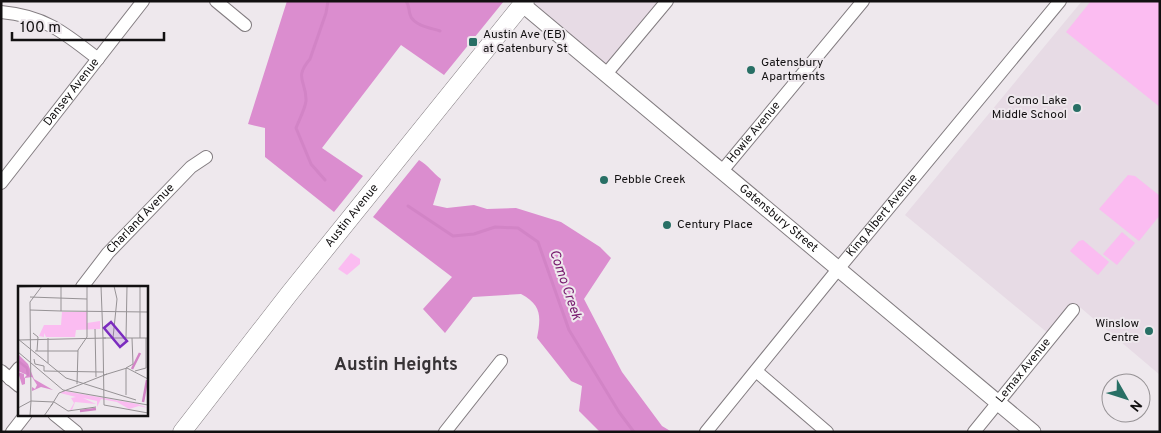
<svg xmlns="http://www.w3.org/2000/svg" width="1161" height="433" font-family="Overpass,sans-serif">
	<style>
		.built { fill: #e7dbe5 }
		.green { fill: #fbbcf1 }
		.forest { fill: #db8dcf }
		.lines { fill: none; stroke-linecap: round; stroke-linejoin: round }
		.stream { stroke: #d284c6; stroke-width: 3 }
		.minor-casing { stroke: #837d81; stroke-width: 14 }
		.tertiary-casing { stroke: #837d81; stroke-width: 17 }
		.secondary-casing { stroke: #837d81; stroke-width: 19 }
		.minor { stroke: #fff; stroke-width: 12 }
		.tertiary { stroke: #fff; stroke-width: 15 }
		.secondary { stroke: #fff; stroke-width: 18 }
		.poi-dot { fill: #286f65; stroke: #eee8ed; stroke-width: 2 }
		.labels { text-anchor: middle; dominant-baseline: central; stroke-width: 4; stroke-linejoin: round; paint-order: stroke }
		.poi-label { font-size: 12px; fill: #121011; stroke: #eee8ed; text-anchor: start }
		.street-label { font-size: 12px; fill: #121011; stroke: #eee8ed }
		.water-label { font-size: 14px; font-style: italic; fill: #76196d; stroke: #eee8ed }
		.district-label { font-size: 18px; font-weight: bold; fill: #373336; stroke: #eee8ed }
		.inset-river { fill: none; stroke: #d284c6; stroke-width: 2.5 }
		.inset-road { fill: none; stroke: #969295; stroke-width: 1 }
		.view { fill: #7b2cbf; fill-opacity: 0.15; stroke: #7b2cbf; stroke-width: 2.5 }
		.inset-edge { fill: none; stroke: #121011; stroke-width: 2.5 }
	</style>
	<rect width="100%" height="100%" fill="#eee8ed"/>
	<!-- built -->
	<g class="built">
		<polygon points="520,1 660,1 606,68"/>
		<polygon points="1082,1 1160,1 1160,375 1075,303 1049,334 905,215"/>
	</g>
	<!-- green -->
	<g class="green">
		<polygon points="1091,1 1160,1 1160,107 1066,32"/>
		<polygon points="1128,175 1135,176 1160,196 1160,215 1139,241 1099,209"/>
		<polygon points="1122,232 1135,243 1117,265 1103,254"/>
		<polygon points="1083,240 1109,262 1098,275 1070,251 1079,241"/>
		<polygon points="351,253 360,259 360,264 347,275 338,269"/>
	</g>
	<!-- forest -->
	<g class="forest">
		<polygon points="287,1 504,1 444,75 401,45 322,148 363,176 334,212 265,157 265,128 248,124"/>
		<path d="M419,160C429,166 432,172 441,179L433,205L447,208L474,205L487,209L516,208L561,222L600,247L611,258L584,299L622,372L662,426L672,432H600L579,411L582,386L571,381L537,338C541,317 542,305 521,294L473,297L445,333L423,309L452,277L373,217Z"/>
	</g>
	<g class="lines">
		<!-- stream -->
		<g class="stream">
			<path d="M406,1C410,6 408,11 411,17C416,26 431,28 440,31"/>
			<path d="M325,180L311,164L296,128C299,120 305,109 306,101C307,81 293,79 310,59L326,13L328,1"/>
			<polyline points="408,206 453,236 474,234 495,227 518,228 538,242 569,330 619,412 634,432"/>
		</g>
		<defs>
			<g id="minor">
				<polyline points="216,1 245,25"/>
				<path d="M1,12C45,16 65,33 98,59"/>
				<polyline points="606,74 667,1"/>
				<path id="s1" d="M722,171L863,1"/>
				<path id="s2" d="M1,183L143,1"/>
				<path id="s3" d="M82,287L108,253L191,167L206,157"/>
				<polyline points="1,371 19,386"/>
				<polyline points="756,371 827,432"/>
				<polyline points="10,379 19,368"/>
				<polyline points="54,414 76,432"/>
				<polyline points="12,432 26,414"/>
				<polyline points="445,432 501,361"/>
				<path id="s4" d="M706,432L839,268L1060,1"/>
				<path id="s5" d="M974,432L1073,310"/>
			</g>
			<g id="tertiary">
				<path id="s6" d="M522,4L1033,432"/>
			</g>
			<g id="secondary">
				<path id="s7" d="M182,432L289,294L525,1"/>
			</g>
		</defs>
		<!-- minor casing -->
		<use href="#minor" class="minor-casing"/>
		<!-- tertiary casing -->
		<use href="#tertiary" class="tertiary-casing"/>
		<!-- secondary casing -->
		<use href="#secondary" class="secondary-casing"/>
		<!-- minor -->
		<use href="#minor" class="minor"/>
		<!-- tertiary -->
		<use href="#tertiary" class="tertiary"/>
		<!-- secondary -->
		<use href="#secondary" class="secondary"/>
	</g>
	<!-- markers -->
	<g class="poi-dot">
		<rect x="468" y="37" width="10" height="10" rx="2.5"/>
		<circle cx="751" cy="70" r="5"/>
		<circle cx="1077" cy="108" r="5"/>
		<circle cx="604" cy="180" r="5"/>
		<circle cx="667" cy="225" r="5"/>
		<circle cx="1149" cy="331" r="5"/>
	</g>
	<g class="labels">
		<!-- poi labels -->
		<g class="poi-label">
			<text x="483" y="35">Austin Ave (EB)<tspan x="483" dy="14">at Gatenbury St</tspan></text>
			<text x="761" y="63">Gatensbury<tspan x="761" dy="14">Apartments</tspan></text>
			<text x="1067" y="101" text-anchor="end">Como Lake<tspan x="1067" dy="14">Middle School</tspan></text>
			<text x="614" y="180">Pebble Creek</text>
			<text x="677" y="225">Century Place</text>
			<text x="1139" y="324" text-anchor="end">Winslow<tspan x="1139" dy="14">Centre</tspan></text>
		</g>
		<!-- street labels -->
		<g class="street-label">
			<text stroke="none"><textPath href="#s2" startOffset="115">Dansey Avenue</textPath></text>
			<text stroke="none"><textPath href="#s1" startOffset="50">Howie Avenue</textPath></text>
			<text stroke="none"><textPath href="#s7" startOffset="275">Austin Avenue</textPath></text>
			<text stroke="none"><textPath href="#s4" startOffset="279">King Albert Avenue</textPath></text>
			<text stroke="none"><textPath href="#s6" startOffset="334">Gatensbury Street</textPath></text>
			<text stroke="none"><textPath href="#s3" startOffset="90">Charland Avenue</textPath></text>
			<text stroke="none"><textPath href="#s5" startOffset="79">Lemax Avenue</textPath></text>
		</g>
		<!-- water labels -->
		<g class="water-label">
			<text transform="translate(565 285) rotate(71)">Como Creek</text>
		</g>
		<!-- district labels -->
		<g class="district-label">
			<text x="396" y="365">Austin Heights</text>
		</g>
	</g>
	<!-- overview -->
	<g transform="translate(18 286)">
		<rect width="130" height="130" fill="#eee8ed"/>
		<path d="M44,26H69V37L82,35V43L58,44L57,51H28L26,47V51L21,50L26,39H43ZM46,105L120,118L130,122L121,120L111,123L99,116L83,113L79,121V115L65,112L78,118L57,116L54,124H52L56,117L53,112L58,111L42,107Z" fill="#fbbcf1"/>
		<path d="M0,68L10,78L16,93L35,104L23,101L14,105V101L17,103L19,99L14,91L7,92V98L4,99L0,86L6,88V92L9,89L0,85Z" fill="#db8dcf"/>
		<path class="inset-river" d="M0,75L9,82L10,90M114,83L122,67M125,116L129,94M62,125L78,123"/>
		<path class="inset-road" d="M24,0L12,16L13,115L36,116M43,0V25L130,26M83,0L85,52M0,1L32,0M12,11L69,13M12,24L43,25M77,43L78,91M15,47L20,51L19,65M85,52H130M85,52L86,119M95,52L99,13L96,0M108,52L109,0M122,52V0M0,53L48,92L118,114M1,54L88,52M17,65H60M0,66L45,104L130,119M16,73L17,78L26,80V85L85,86M30,77V52M108,82L115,78L114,52M117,85L128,82V52M86,89L109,82L130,93M59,98L60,64L69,51V0M108,109V82M36,116L50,125L78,121M86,119L130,127M33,120L41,107L89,88M0,122L13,115L12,130M26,130L35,117"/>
		<path class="view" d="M93,36L109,55L102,61L86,42Z"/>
		<rect width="130" height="130" class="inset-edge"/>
	</g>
	<!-- border -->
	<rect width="1161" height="433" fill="none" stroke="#121011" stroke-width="5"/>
	<!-- north arrow -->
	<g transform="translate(1126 398) rotate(129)"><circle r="24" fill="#eee8ed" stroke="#969295"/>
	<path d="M0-4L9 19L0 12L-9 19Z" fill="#286f65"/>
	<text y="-8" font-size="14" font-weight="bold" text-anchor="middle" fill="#121011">N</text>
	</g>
	<!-- scale -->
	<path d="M12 32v8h152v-8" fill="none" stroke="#121011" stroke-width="2.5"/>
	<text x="20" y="32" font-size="15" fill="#121011" stroke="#eee8ed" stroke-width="4" paint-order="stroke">100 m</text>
</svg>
